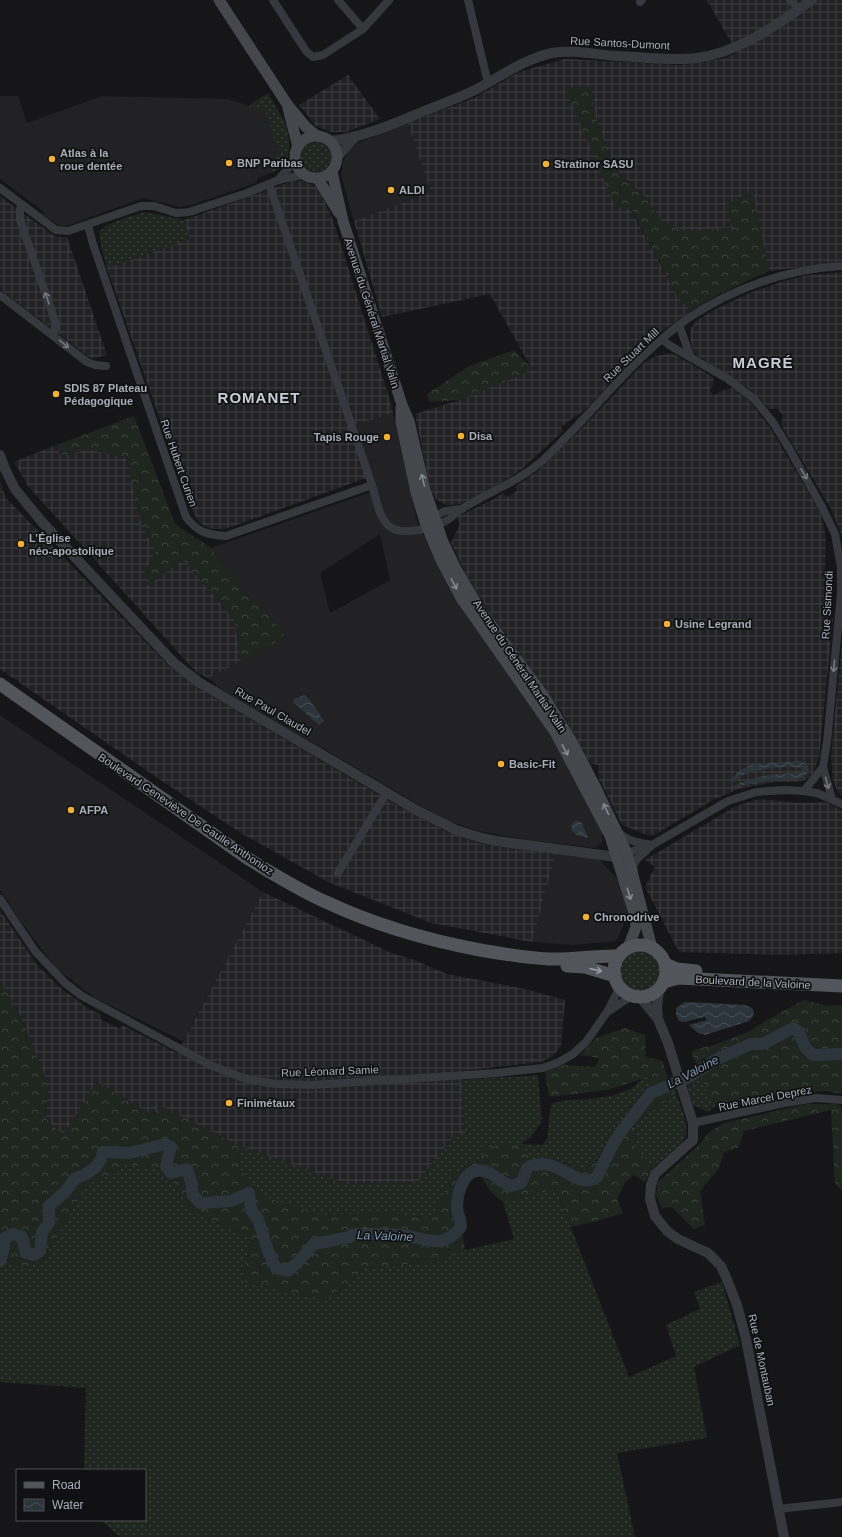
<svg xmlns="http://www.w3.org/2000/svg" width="842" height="1537" font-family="Arial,sans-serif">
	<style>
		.built { fill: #222225; fill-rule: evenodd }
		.industrial { fill: url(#industrial-grid) }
		.grass { fill: url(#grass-dots) }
		.forest { fill: url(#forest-crowns) }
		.water { fill: url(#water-waves) }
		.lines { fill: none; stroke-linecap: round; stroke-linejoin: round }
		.river { stroke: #2c353c; stroke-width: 12 }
		.minor { stroke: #37383d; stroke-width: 8 }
		.tertiary { stroke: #37383d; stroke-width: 10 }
		.secondary { stroke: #45474d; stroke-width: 11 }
		.primary { stroke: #53555c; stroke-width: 13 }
		.oneway { stroke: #757881 }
		.oneway2 { stroke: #858993 }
		.oneway3 { stroke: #979ba6 }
		.poi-dot { fill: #f2b134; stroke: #111113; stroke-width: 1.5 }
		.labels { text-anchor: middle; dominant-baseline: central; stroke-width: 3.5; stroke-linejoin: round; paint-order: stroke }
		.street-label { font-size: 11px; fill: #a8adb8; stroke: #111113 }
		.poi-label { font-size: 11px; font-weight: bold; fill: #a8adb8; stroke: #111113; text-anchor: start }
		.water-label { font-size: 12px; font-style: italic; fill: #7f9bb3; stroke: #111113 }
		.district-label { font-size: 15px; font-weight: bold; letter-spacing: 1px; fill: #c9ccd4; stroke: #111113 }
	</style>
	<defs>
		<pattern id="industrial-grid" width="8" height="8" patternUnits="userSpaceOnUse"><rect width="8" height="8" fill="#222225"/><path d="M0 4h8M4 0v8" fill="none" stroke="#3f3f43"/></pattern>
		<pattern id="grass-dots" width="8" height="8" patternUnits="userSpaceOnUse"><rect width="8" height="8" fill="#1e261f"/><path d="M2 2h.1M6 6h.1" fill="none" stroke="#3c433d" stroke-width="1.8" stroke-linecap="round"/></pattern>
		<pattern id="forest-crowns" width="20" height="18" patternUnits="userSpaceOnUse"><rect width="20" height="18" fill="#1e261f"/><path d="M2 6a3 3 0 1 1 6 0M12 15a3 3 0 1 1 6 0" fill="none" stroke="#3c433d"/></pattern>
		<pattern id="water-waves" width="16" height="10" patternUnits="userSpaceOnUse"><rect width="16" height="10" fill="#2c353c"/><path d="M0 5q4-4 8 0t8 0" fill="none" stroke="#485056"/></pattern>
	</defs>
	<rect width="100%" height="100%" fill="#161618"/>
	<!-- built -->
	<g class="built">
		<polygon points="268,93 286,124 289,138 287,162 283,168 258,178 256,183 188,206 180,207 143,198 69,225 61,226 58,225 44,215 43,211 0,179 0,96 18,96 27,123 102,96 228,99 249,106"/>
		<polygon points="408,123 431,192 354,221 341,175 343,162 348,152 358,143"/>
		<path d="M393,413L419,529L433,547L460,605L470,621L519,688L548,730L568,765L602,831V842L596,848L528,840L479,831L445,820L216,686V684L208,678L286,637L265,610L244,594L211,548L374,491L352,426ZM380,534L390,580L330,613L320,573Z"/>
		<polygon points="0,715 263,892 183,1041 95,998 57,969 21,922 0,890"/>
		<polygon points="556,854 599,859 624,886 628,916 616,941 573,945 532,942"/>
	</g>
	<!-- industrial -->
	<g class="industrial">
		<polygon points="707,0 842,0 842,262 769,271 752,192 733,228 684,231 662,221 643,195 616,169 596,120 591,87 565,88 678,297 691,311 658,334 585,410 561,427 563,431 522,469 502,482 464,503 455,505 446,505 436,499 431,491 415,414 460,400 532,369 490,294 382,317 354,221 431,192 408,123 474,98 519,72 565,59 680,65 722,59 737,53"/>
		<polygon points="348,75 380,119 346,132 331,132 316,126 299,105"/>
		<polygon points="293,181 304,181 315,186 322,196 333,220 389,397 393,413 352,426 369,477 231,527 223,529 214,529 206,527 199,522 192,511 107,268 190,239 184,220"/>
		<polygon points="0,196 53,235 57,237 67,237 107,355 93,358 89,357 0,289"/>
		<polygon points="842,272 842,540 840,531 831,509 781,425 783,416 778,409 769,409 748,388 698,356 693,351 690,337 691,328 695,322 710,312 747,294 781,282 804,276"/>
		<polygon points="672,353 713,377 714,384 710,389 713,396 721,391 732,388 749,401 769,426 820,512 824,527 826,539 825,579 826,582 823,584 833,597 832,600 830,602 829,618 833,619 819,758 815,768 811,777 805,780 796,782 774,782 738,789 713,800 654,835 647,835 622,825 599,779 598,765 590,763 561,711 488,610 466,574 451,543 460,524 457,519 459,516 492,500 503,493 507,497 517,491 516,486 539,470 581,429 645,362 656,356"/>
		<polygon points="59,444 59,454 66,455 88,449 127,458 142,527 156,551 144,574 148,585 183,560 234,619 241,661 208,678 196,672 28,486 14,462"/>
		<polygon points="0,482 6,498 170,667 210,695 391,802 445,831 481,844 556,854 532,942 431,923 328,882 241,833 159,779 0,669"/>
		<polygon points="842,641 842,796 838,792 833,781 831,755"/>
		<polygon points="759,799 800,803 825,802 842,810 842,953 781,955 679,952 645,887 655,867 645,860 736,806"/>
		<polygon points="263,892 389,952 414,960 447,974 525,989 565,1000 561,1046 553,1056 541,1062 461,1071 465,1133 456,1133 418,1182 347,1184 238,1145 159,1105 154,1116 97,1082 64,1135 46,1120 48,1084 20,1015 0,981 0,910 37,965 62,989 89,1009 100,1014 100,1019 120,1029 122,1025 177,1053"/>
	</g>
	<!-- grass -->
	<g class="grass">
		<path d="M268,93C281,116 299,142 283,168L279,169L272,173L269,168L276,160L275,155L280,154L264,109L259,110L257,107L253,108L249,106Z"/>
		<circle cx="316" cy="157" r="15"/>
		<path d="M145,212L184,220L190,239L107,268L102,251L99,232C111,220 130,217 145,212Z"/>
		<circle cx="640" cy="971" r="22"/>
		<polygon points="653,1073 636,1103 617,1125 597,1160 583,1169 568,1165 552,1158 533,1160 487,1148 479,1159 469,1166 453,1174 431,1219 392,1213 320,1215 262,1196 240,1169 238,1145 347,1184 418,1182 456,1133 465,1133 461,1080 538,1075 542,1122 531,1137 521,1144 542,1145 547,1139 551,1104 566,1100 591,1099 611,1096 631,1089 642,1079"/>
		<polygon points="702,1077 708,1094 716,1105 708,1112 693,1105 686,1082"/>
		<path d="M676,1093C680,1106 692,1128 683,1141C679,1147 659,1162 652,1168L636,1147L635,1127L644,1117Z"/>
		<polygon points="126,1165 163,1169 193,1212 251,1238 243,1281 303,1296 328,1299 367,1268 442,1261 465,1250 514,1239 503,1202 556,1189 629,1377 676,1356 666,1325 700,1309 694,1292 722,1282 740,1345 694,1367 707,1438 617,1453 635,1537 120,1537 101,1520 145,1520 145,1470 84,1470 86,1388 0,1382 0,1255 23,1269 44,1259 84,1189"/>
	</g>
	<!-- forest -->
	<g class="forest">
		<polygon points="591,87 596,120 616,169 643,195 662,221 684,231 733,228 725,205 752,191 769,271 719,294 691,311 678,297 632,210 615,206 565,88"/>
		<polygon points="514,350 533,370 460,400 429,402 427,394 469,366"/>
		<polygon points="134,416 175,524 211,548 244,594 265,610 286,637 241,661 234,619 183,560 148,585 144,574 156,551 142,527 127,458 88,449 66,455 59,454 59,444"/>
		<polygon points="0,981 20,1015 48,1084 46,1119 63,1135 97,1082 154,1116 159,1105 238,1145 240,1169 262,1196 320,1215 392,1213 431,1219 453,1174 469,1166 479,1159 487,1148 500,1145 521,1144 533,1160 552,1158 568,1165 583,1169 597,1160 617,1125 636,1103 653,1074 642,1079 607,1090 549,1097 545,1072 563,1065 595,1067 600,1058 580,1055 596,1038 625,1028 645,1035 646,1057 663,1061 666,1073 676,1093 644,1117 635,1127 636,1147 652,1168 645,1182 634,1175 625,1182 617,1199 623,1213 597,1221 571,1227 556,1189 503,1202 490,1191 481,1176 471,1178 455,1187 465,1250 442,1261 367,1268 328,1299 303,1296 243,1281 251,1238 193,1212 163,1169 126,1165 85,1188 44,1259 23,1269 0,1255"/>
		<polygon points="804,1000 827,1006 842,1005 842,1094 827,1091 786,1093 727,1108 716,1105 708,1094 699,1069 691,1053 696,1049 714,1045 748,1032 767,1020"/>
		<polygon points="806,1104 837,1104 842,1107 842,1191 835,1183 831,1110 744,1131 738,1148 724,1152 719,1168 700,1191 705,1225 694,1229 672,1207 662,1208 656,1195 658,1182 699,1145 708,1133 724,1123"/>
	</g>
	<!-- water -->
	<g class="water">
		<polygon points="305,695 313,704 324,721 319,725 293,702 294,699"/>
		<path d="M800,761L806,764L809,768L807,774L802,778L764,782L733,787C754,775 776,774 800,773L802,772V769C791,763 755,770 743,775C738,777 736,781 730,782L740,770L754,764Z"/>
		<polygon points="576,820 582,823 588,838 577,835 571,830 572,824"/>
		<polygon points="685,1002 745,1005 752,1008 754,1012 753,1016 749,1021 705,1035 698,1033 689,1025 707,1020 705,1017 684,1022 679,1021 676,1015 676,1008"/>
	</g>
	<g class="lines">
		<!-- river -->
		<path class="river" d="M0,1261L4,1248L5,1238L13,1234L22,1237L26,1253L34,1255L40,1251L42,1232L49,1223V1206L66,1191L74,1179L86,1174L96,1167L101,1159L103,1152L130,1153L165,1144L171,1147L166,1166L171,1173L187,1169L191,1182L193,1195L200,1203L231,1201L249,1193L251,1210L258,1219L268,1251L276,1268L287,1271L296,1264L314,1244L350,1237L352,1235L357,1234C373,1234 390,1233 407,1236C417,1237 430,1243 441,1241C448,1239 457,1233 461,1227C461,1220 458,1215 457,1208C457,1192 465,1163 487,1172C495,1175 502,1183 511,1186L521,1183C523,1179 525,1172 527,1169C529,1166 533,1165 536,1165C562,1159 578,1191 597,1177L612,1146L620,1133L651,1093L689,1077L717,1059L751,1044H763L793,1028L799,1032L805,1047L813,1055L842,1054"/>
		<!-- minor -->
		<g class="minor">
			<polyline points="273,0 306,51 313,57 323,55 363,29 389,0"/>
			<polyline points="338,0 363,29"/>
			<polyline points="468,0 488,83"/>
			<polyline points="790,0 799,9"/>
			<polyline points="640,2 642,0"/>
			<polyline points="278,180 295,161"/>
			<polyline points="0,188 56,230 68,231 141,206 154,206 176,213 189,212 247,193 278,180 303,175"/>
			<polyline points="22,205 20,209 20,220 52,312 56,326 53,335"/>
			<path d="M88,225L93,244L186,517C197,532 208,535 226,536L372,485L269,184"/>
			<polyline points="0,295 87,362 95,365 106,366"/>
			<polyline points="679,325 691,358"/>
			<polyline points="662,339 669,345 728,379 754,399 772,421 787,445 822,507 835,534 841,567 841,594 827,742 823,767 804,791"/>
			<path d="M372,485C376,498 379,518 389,526C401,537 433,528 446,521C452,517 457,512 463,508C489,492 517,482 541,462C553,452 564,439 575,428C610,391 645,349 687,319C733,288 787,269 842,266"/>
			<polyline points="430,519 445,511 462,509"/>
			<polyline points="823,767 832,799"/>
			<path d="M618,832C628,841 638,843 652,845"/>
			<polyline points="622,855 647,846"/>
			<polyline points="634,871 633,867 636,860 652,845 728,801 756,792 784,790 804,791 817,793 842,804"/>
			<polyline points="338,873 387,792"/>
			<polyline points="0,899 35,951 65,983 82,996 210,1065 243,1078 275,1084 313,1085 497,1073 543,1068 559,1062 573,1054 586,1042 607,1012 620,987"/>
			<polyline points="609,1011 627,999 630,995"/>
			<polyline points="693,1123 784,1103 816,1098 842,1100"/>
			<polyline points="778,1509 842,1502"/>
		</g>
		<!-- tertiary -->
		<g class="tertiary">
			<path d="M330,141C362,138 393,124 422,112C440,105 458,98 475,90C500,77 524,59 552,53C574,49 596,55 618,56C644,57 671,61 697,58C741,52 776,25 812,0"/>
			<polyline points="338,156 356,136"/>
			<polyline points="0,455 5,469 15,489 42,522 174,663 200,683 418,811 456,830 482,838 496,841 617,857"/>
			<polyline points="659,990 657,1007 658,1019 668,1043 693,1123 693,1140 655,1174 651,1185 650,1199 655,1216 667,1231 678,1239 708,1253 721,1266 726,1277 737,1305 746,1339 784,1537"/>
			<polyline points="640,997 658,1019"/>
		</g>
		<!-- secondary -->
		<g class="secondary">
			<polyline points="219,0 287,104 306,127 317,136"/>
			<polyline points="288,108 298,147"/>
			<circle cx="316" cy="157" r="21"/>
			<polyline points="332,172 343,221 402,405 409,421 425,490 443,542 455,567 481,611 543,695 572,742 595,786 627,853 652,948"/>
			<polyline points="318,179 339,213"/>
			<polyline points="401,408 401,422 416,492 425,522 441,560 461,598 555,732 610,836 635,916 636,927 628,948"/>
		</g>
		<!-- primary -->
		<g class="primary">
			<path d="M0,684L247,858C273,874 299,890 326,902C375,925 427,940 480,950C503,954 526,958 549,959C573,960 596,955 619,956"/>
			<circle cx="640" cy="971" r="26"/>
			<polyline points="665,964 677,969 696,971"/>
			<polyline points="567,966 585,967 615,976"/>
			<polyline points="664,982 678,978 842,986"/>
		</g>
	</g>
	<!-- one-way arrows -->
	<defs><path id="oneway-shaft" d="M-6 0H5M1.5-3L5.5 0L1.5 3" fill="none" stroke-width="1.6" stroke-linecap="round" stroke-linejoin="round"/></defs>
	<g class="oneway">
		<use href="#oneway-shaft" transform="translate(47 298) rotate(-109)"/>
		<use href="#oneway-shaft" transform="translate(64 344) rotate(39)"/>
		<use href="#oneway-shaft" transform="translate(804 474) rotate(60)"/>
		<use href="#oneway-shaft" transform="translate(834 666) rotate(95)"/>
		<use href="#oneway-shaft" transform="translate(827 783) rotate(76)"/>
	</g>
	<g class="oneway2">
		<use href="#oneway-shaft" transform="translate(423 480) rotate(-103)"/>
		<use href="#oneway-shaft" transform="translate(454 584) rotate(62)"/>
		<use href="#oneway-shaft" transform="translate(565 750) rotate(62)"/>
		<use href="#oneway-shaft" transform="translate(606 809) rotate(-115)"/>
		<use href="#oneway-shaft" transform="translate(629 894) rotate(73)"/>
	</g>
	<use class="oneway3" href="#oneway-shaft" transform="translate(596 970) rotate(13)"/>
	<!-- markers -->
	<g class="poi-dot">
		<circle cx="52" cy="159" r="4"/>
		<circle cx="229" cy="163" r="4"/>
		<circle cx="546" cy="164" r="4"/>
		<circle cx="391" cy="190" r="4"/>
		<circle cx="56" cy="394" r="4"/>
		<circle cx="461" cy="436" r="4"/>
		<circle cx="387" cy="437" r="4"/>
		<circle cx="21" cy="544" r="4"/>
		<circle cx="667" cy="624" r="4"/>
		<circle cx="501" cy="764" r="4"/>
		<circle cx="71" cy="810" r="4"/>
		<circle cx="586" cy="917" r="4"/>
		<circle cx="229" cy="1103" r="4"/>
	</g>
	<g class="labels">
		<!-- street labels -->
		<g class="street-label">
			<text transform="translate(620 43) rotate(3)">Rue Santos-Dumont</text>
			<text transform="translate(372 313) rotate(72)">Avenue du Général Martial Valin</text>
			<text transform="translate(631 355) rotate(-44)">Rue Stuart Mill</text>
			<text transform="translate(179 463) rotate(71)">Rue Hubert Curien</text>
			<text transform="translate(827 605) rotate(-87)">Rue Sismondi</text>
			<text transform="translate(520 666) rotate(56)">Avenue du Général Martial Valin</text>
			<text transform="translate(273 711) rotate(30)">Rue Paul Claudel</text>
			<text transform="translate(186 814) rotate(34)">Boulevard Geneviève De Gaulle Anthonioz</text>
			<text transform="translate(753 982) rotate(3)">Boulevard de la Valoine</text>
			<text transform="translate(330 1071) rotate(-2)">Rue Léonard Samie</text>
			<text transform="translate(765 1098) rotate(-11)">Rue Marcel Deprez</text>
			<text transform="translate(762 1360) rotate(78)">Rue de Montauban</text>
		</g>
		<!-- poi labels -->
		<g class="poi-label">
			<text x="60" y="153">Atlas à la<tspan x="60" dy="13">roue dentée</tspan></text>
			<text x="237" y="163">BNP Paribas</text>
			<text x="554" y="164">Stratinor SASU</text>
			<text x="399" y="190">ALDI</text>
			<text x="64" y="388">SDIS 87 Plateau<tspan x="64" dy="13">Pédagogique</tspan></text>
			<text x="469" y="436">Disa</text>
			<text x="379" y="437" text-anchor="end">Tapis Rouge</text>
			<text x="29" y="538">L’Église<tspan x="29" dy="13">néo-apostolique</tspan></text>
			<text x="675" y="624">Usine Legrand</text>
			<text x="509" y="764">Basic-Fit</text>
			<text x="79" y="810">AFPA</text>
			<text x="594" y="917">Chronodrive</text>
			<text x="237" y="1103">Finimétaux</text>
		</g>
		<!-- water labels -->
		<g class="water-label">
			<text transform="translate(693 1072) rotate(-28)">La Valoine</text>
			<text transform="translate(385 1236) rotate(2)">La Valoine</text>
		</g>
		<!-- district labels -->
		<g class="district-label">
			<text x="763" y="362">MAGRÉ</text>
			<text x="259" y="397">ROMANET</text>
		</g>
	</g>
	<!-- legend -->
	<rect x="16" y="1469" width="130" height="52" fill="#111113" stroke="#4d4f55"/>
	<rect x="24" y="1482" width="20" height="6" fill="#53555c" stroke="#4d4f55"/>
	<text x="52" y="1489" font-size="12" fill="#a8adb8">Road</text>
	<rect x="24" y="1499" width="20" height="12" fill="url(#water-waves)" stroke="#4d4f55"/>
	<text x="52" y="1509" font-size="12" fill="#a8adb8">Water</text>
</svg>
